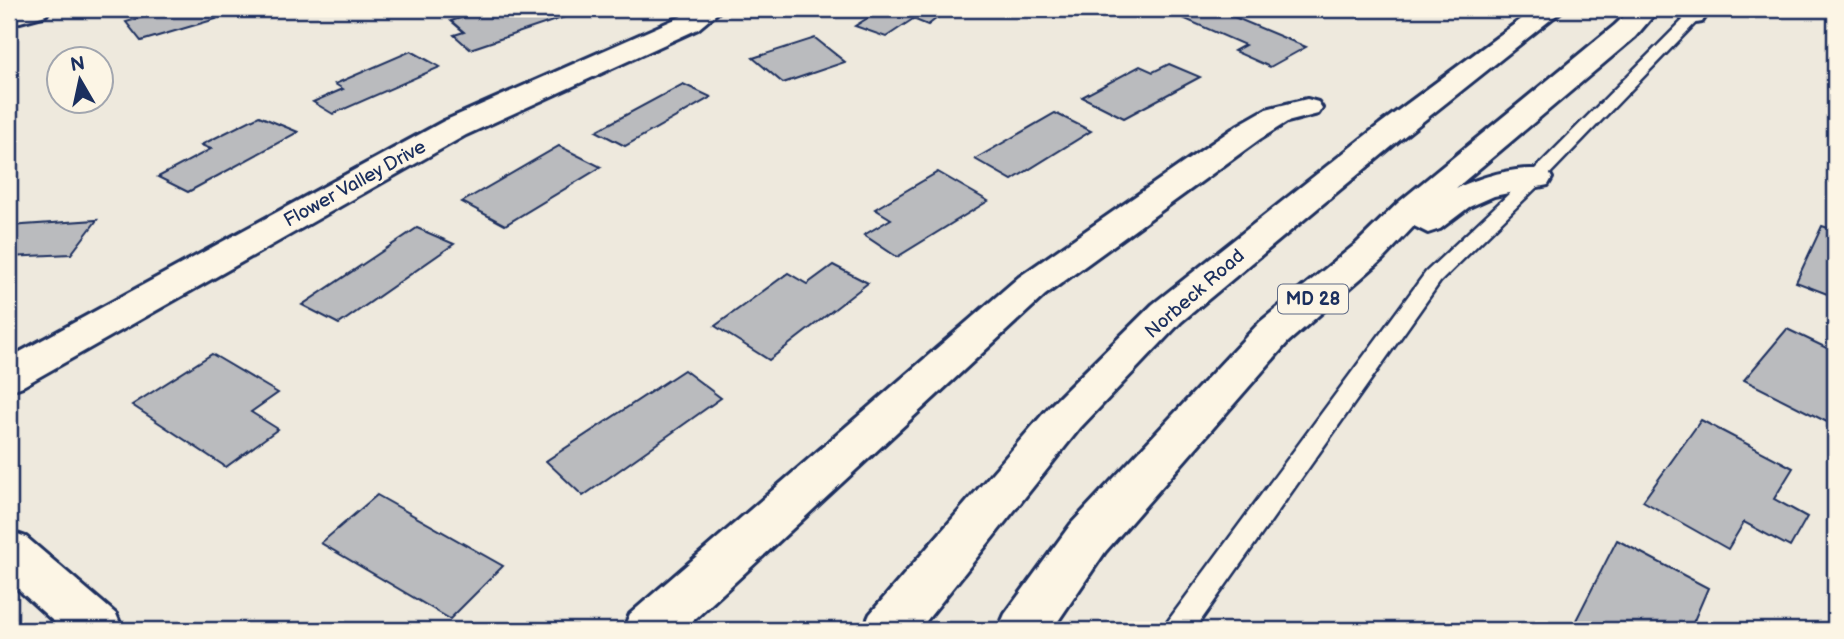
<svg xmlns="http://www.w3.org/2000/svg" width="1844" height="639" font-family="'Balsamiq Sans',sans-serif">
	<style>
		.building { fill: #babbbe; stroke: #1b2f5e; stroke-width: 2 }
		.lines { fill: none; stroke-linecap: round; stroke-linejoin: round }
		.service-casing { stroke: #1b2f5e; stroke-width: 5 }
		.minor-casing { stroke: #1b2f5e; stroke-width: 6 }
		.primary-casing { stroke: #1b2f5e; stroke-width: 6 }
		.service { fill: #fcf5e5; fill-rule: evenodd }
		.minor { fill: #fcf5e5; fill-rule: evenodd }
		.primary { fill: #fcf5e5; fill-rule: evenodd }
		.labels { text-anchor: middle; dominant-baseline: central; stroke-width: 5; stroke-linejoin: round; paint-order: stroke }
		.shield { fill: #fcf5e5; stroke: #5e6a86; stroke-width: 2 }
		.shield-label { font-size: 18px; font-weight: bold; fill: #1b2f5e }
		.street-label { font-size: 19px; fill: #1b2f5e; stroke: #fcf5e5 }
	</style>
	<rect width="100%" height="100%" fill="#eee9dd"/>
	<filter id="ink" filterUnits="userSpaceOnUse"><feTurbulence type="fractalNoise" baseFrequency=".0143" numOctaves="2"/><feDisplacementMap in="SourceGraphic" scale="14" xChannelSelector="R" yChannelSelector="G"/><feConvolveMatrix kernelMatrix="1 2 1 2 8 2 1 2 1" color-interpolation-filters="sRGB"/></filter>
	<g filter="url(#ink)">
		<!-- building -->
		<g class="building">
			<polygon points="172,9 207,9 216,19 141,41 126,22"/>
			<polygon points="489,9 554,9 565,17 470,49 454,35 464,32 451,21"/>
			<polygon points="882,9 927,9 925,10 941,15 928,25 913,19 886,37 855,26"/>
			<polygon points="1205,9 1215,9 1306,47 1270,67 1234,51 1245,45 1185,19"/>
			<polygon points="815,38 845,62 783,83 753,58"/>
			<polygon points="411,51 440,67 333,114 313,102 343,89 335,84"/>
			<polygon points="1169,64 1200,77 1124,118 1082,97 1140,66 1153,72"/>
			<polygon points="683,84 711,97 625,146 596,131"/>
			<polygon points="1055,113 1091,131 1012,180 975,159"/>
			<polygon points="259,116 298,132 188,192 158,177 211,149 201,145"/>
			<polygon points="559,146 601,167 505,225 462,202"/>
			<polygon points="938,172 988,201 897,257 864,235 891,219 875,209"/>
			<polygon points="97,220 71,254 9,257 9,226"/>
			<polygon points="1822,226 1835,230 1835,297 1796,282"/>
			<polygon points="417,228 454,244 339,324 302,305"/>
			<polygon points="833,265 868,283 769,360 715,326 788,273 807,284"/>
			<polygon points="1787,329 1835,352 1835,426 1744,380"/>
			<polygon points="212,354 278,393 251,412 278,429 226,467 132,405"/>
			<polygon points="684,370 721,398 583,496 546,461"/>
			<polygon points="1701,420 1793,468 1774,499 1807,517 1790,547 1744,522 1728,549 1643,501"/>
			<polygon points="377,495 503,566 450,619 321,543"/>
			<polygon points="1617,540 1708,588 1690,630 1571,630"/>
		</g>
		<g class="lines">
			<defs>
				<polygon id="service" points="1694,9 1709,9 1542,182 1440,282 1194,630 1164,630 1168,621 1426,272 1530,174"/>
				<g id="minor">
					<polygon points="9,9 50,9 46,15 9,25"/>
					<polygon points="692,9 722,9 698,29 466,135 23,386 9,391 9,358 444,121 680,17"/>
					<polygon points="1307,99 1318,102 1322,108 1318,114 1287,122 1260,139 1045,295 683,630 623,630 630,614 1019,277 1238,125 1266,109"/>
					<polygon points="9,531 26,537 116,614 123,630 63,630 9,581"/>
				</g>
				<g id="primary">
					<polygon points="1535,9 1564,9 1402,138 1181,322 1080,428 919,630 863,630 870,614 1050,406 1153,304 1380,124"/>
					<path d="M1632,9H1659L1635,37L1456,188C1482,177 1520,164 1548,171L1552,178L1548,185L1494,196L1469,207L1440,229L1428,233L1414,226L1383,259L1288,342L1105,552L1052,630H998L1005,614L1071,524L1260,322L1357,243L1399,202L1615,25Z"/>
					<path d="M1674,9H1701L1706,16L1702,22C1688,25 1682,21 1674,9Z"/>
				</g>
			</defs>
			<!-- service casing -->
			<use href="#service" class="service-casing"/>
			<!-- minor casing -->
			<use href="#minor" class="minor-casing"/>
			<!-- primary casing -->
			<use href="#primary" class="primary-casing"/>
			<!-- service -->
			<use href="#service" class="service"/>
			<!-- minor -->
			<use href="#minor" class="minor"/>
			<!-- primary -->
			<use href="#primary" class="primary"/>
		</g>
	</g>
	<g class="labels">
		<!-- shield labels -->
		<rect class="shield" x="1278" y="284.5" width="70" height="29" rx="5"/>
		<g class="shield-label">
			<text x="1313" y="299">MD 28</text>
		</g>
		<!-- street labels -->
		<g class="street-label">
			<text transform="translate(355 184) rotate(-29)">Flower Valley Drive</text>
			<text transform="translate(1195 294) rotate(-41)">Norbeck Road</text>
		</g>
	</g>
	<!-- margin -->
	<rect width="1844" height="639" fill="none" stroke="#fcf5e5" stroke-width="35"/>
	<rect x="18" y="18" width="1809" height="604" fill="none" stroke="#1b2f5e" stroke-width="2.5" filter="url(#ink)"/>
	<!-- north arrow -->
	<g transform="translate(80 80) rotate(351)"><circle r="33" fill="#fcf5e5" stroke="#a2a6af" stroke-width="2"/>
	<path d="M0-5L12 26L0 18L-12 26Z" fill="#1b2f5e"/>
	<text y="-10" font-size="19" font-weight="bold" text-anchor="middle" fill="#1b2f5e">N</text>
	</g>
</svg>
